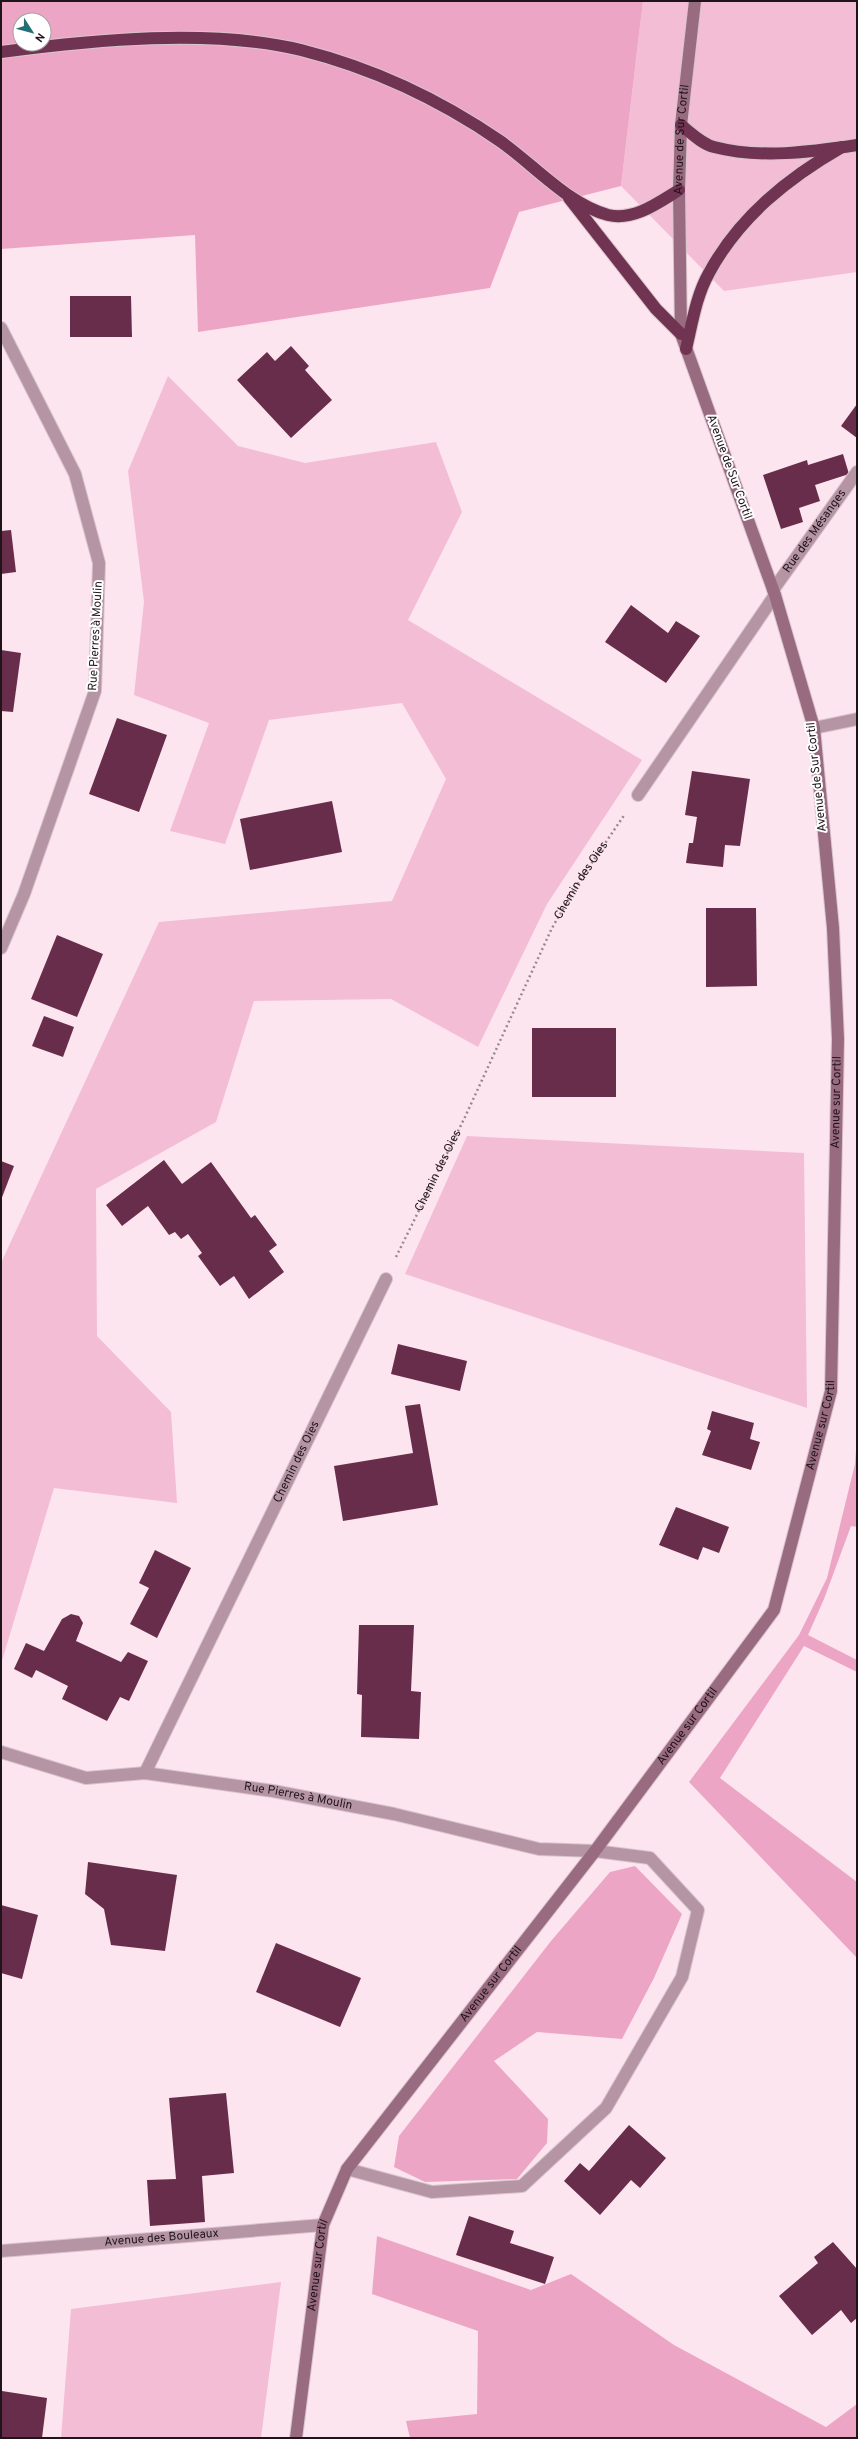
<svg xmlns="http://www.w3.org/2000/svg" width="858" height="2439" font-family="Overpass,sans-serif">
	<style>
		.green { fill: #f3bdd5 }
		.forest { fill: #eda5c6; fill-rule: evenodd }
		.building { fill: #692d4c }
		.lines { fill: none; stroke-linecap: round; stroke-linejoin: round }
		.lane-casing { stroke: #d9c4cd; stroke-width: 14 }
		.street-casing { stroke: #d9c4cd; stroke-width: 14 }
		.secondary-casing { stroke: #d9c4cd; stroke-width: 14 }
		.highway-casing { stroke: #d9c4cd; stroke-width: 14 }
		.path { stroke: #9a8890; stroke-width: 2.5; stroke-dasharray: 2 3; stroke-linecap: butt }
		.lane { stroke: #b595a3; stroke-width: 12 }
		.street { stroke: #b595a3; stroke-width: 12 }
		.secondary { stroke: #996b80; stroke-width: 12 }
		.highway { stroke: #703352; stroke-width: 12 }
		.labels { text-anchor: middle; dominant-baseline: central; stroke-width: 4; stroke-linejoin: round; paint-order: stroke }
		.street-label { font-size: 12px; fill: #1f1419; stroke: #fff }
	</style>
	<rect width="100%" height="100%" fill="#fde5ef"/>
	<!-- green -->
	<g class="green">
		<polygon points="643,1 857,1 857,272 724,291 621,186"/>
		<polygon points="168,376 238,446 305,463 436,442 462,512 408,620 642,760 547,904 478,1047 391,999 254,1001 216,1122 96,1189 97,1336 171,1412 177,1503 54,1488 1,1664 1,1263 159,922 392,901 446,779 402,703 269,720 225,844 170,831 209,723 134,695 144,602 128,471"/>
		<polygon points="467,1136 804,1153 807,1408 405,1274"/>
		<polygon points="281,2282 261,2438 61,2438 71,2309"/>
	</g>
	<!-- forest -->
	<g class="forest">
		<path d="M1,1H643L621,186L519,212L490,288L198,332L195,235L1,249ZM20,20H44V44H20Z"/>
		<polygon points="857,1436 857,1527 851,1526 824,1599 808,1635 857,1660 857,1672 804,1646 720,1778 857,1882 857,1958 689,1782 799,1635 827,1578 855,1464"/>
		<polygon points="635,1866 682,1914 654,1978 622,2039 537,2032 494,2061 548,2119 547,2143 517,2179 425,2182 394,2167 399,2136 551,1941 610,1872"/>
		<polygon points="377,2236 531,2290 571,2274 674,2345 826,2427 857,2404 857,2438 410,2438 406,2421 477,2414 478,2331 372,2294"/>
	</g>
	<!-- building -->
	<g class="building">
		<polygon points="70,296 131,296 132,337 70,337"/>
		<polygon points="291,346 309,366 305,370 332,400 291,438 237,380 267,352 275,361"/>
		<polygon points="857,404 857,438 841,426"/>
		<polygon points="843,454 849,474 815,485 820,501 799,508 803,522 781,529 763,475 807,460 808,465"/>
		<polygon points="11,530 16,572 1,574 1,531"/>
		<polygon points="631,605 668,633 676,621 700,636 666,683 605,642"/>
		<polygon points="1,650 21,653 13,712 1,711"/>
		<polygon points="117,718 167,735 139,812 89,794"/>
		<polygon points="692,771 750,779 740,846 725,845 723,867 686,863 689,843 693,843 697,817 685,815"/>
		<polygon points="332,801 342,852 250,870 240,819"/>
		<polygon points="706,908 756,908 757,986 706,987"/>
		<polygon points="57,935 103,954 77,1017 31,999"/>
		<polygon points="44,1016 74,1027 63,1057 32,1046"/>
		<rect x="532" y="1028" width="84" height="69"/>
		<polygon points="164,1160 182,1184 211,1162 251,1218 255,1215 277,1245 269,1251 284,1272 249,1299 234,1276 220,1286 198,1256 202,1253 188,1234 181,1239 175,1232 169,1235 148,1206 122,1226 106,1205"/>
		<polygon points="1,1161 14,1166 1,1200"/>
		<polygon points="398,1344 467,1361 460,1391 391,1374"/>
		<polygon points="420,1404 438,1505 343,1521 334,1466 413,1453 405,1406"/>
		<polygon points="712,1411 754,1423 750,1439 760,1442 751,1470 702,1455 711,1431 707,1429"/>
		<polygon points="676,1507 729,1527 719,1553 703,1547 698,1560 659,1545"/>
		<polygon points="155,1550 191,1568 157,1638 130,1624 149,1588 139,1583"/>
		<polygon points="71,1614 79,1616 83,1623 76,1641 121,1662 128,1652 148,1661 129,1701 120,1697 107,1721 62,1699 68,1686 36,1670 32,1678 14,1669 26,1643 44,1651 62,1619"/>
		<polygon points="359,1625 414,1625 411,1691 421,1692 419,1739 361,1737 362,1695 357,1694"/>
		<polygon points="88,1862 177,1875 165,1951 111,1945 104,1909 85,1894"/>
		<polygon points="1,1905 38,1915 22,1979 1,1973"/>
		<polygon points="276,1943 361,1978 340,2027 256,1992"/>
		<polygon points="226,2093 234,2173 202,2176 205,2222 150,2226 147,2180 176,2179 169,2098"/>
		<polygon points="629,2125 666,2158 640,2188 631,2180 600,2215 564,2181 580,2163 589,2171"/>
		<polygon points="469,2216 514,2231 510,2243 554,2257 545,2284 456,2255"/>
		<polygon points="833,2242 857,2269 857,2318 851,2323 841,2310 812,2335 779,2296 818,2263 814,2257"/>
		<polygon points="2,2391 47,2398 42,2438 1,2438"/>
	</g>
	<g class="lines">
		<defs>
			<polyline id="lane" points="347,2169 432,2192 522,2186 606,2108 682,1977 698,1910 650,1858 595,1851"/>
			<g id="street">
				<polyline points="1,328 75,474 99,563 95,691 24,894 1,948"/>
				<path id="s2" d="M773,590L857,472"/>
				<polyline points="814,728 857,719"/>
				<polyline points="638,795 775,595"/>
				<path id="s3" d="M1,1752L86,1778L145,1773L273,1791L394,1814L539,1849L595,1851"/>
				<path id="s4" d="M145,1773L386,1279"/>
				<path id="s5" d="M1,2251L323,2225"/>
			</g>
			<g id="secondary">
				<path id="s6" d="M296,2438L323,2225L347,2169L595,1851L774,1610L831,1391L838,1039L833,928L814,728L775,595L681,334L679,190L681,125L695,1"/>
			</g>
			<g id="highway">
				<path d="M1,52C93,40 210,28 301,50C372,68 439,99 500,141C533,164 569,205 608,215C634,221 658,203 679,190"/>
				<path d="M681,125C691,133 702,144 714,147C760,159 811,152 857,145"/>
				<polyline points="569,198 656,309 681,334"/>
				<path d="M686,349C692,324 696,296 709,273C739,217 788,178 842,147"/>
			</g>
		</defs>
		<!-- lane casing -->
		<use href="#lane" class="lane-casing"/>
		<!-- street casing -->
		<use href="#street" class="street-casing"/>
		<!-- secondary casing -->
		<use href="#secondary" class="secondary-casing"/>
		<!-- highway casing -->
		<use href="#highway" class="highway-casing"/>
		<!-- path -->
		<path class="path" id="s1" d="M396,1257L465,1117L552,928L580,880L625,814"/>
		<!-- lane -->
		<use href="#lane" class="lane"/>
		<!-- street -->
		<use href="#street" class="street"/>
		<!-- secondary -->
		<use href="#secondary" class="secondary"/>
		<!-- highway -->
		<use href="#highway" class="highway"/>
	</g>
	<g class="labels">
		<!-- street labels -->
		<g class="street-label">
			<text stroke="none"><textPath href="#s6" startOffset="2480">Avenue de Sur Cortil</textPath></text>
			<text transform="translate(729 467) rotate(70)">Avenue de Sur Cortil</text>
			<text stroke="none"><textPath href="#s2" startOffset="72">Rue des Mésanges</textPath></text>
			<text transform="translate(96 636) rotate(-87)">Rue Pierres à Moulin</text>
			<text transform="translate(817 777) rotate(-96)">Avenue de Sur Cortil</text>
			<text stroke="none"><textPath href="#s1" startOffset="420">Chemin des Oies</textPath></text>
			<text stroke="none"><textPath href="#s6" startOffset="1494">Avenue sur Cortil</textPath></text>
			<text stroke="none"><textPath href="#s1" startOffset="96">Chemin des Oies</textPath></text>
			<text stroke="none"><textPath href="#s6" startOffset="1170">Avenue sur Cortil</textPath></text>
			<text stroke="none"><textPath href="#s4" startOffset="346">Chemin des Oies</textPath></text>
			<text stroke="none"><textPath href="#s6" startOffset="834">Avenue sur Cortil</textPath></text>
			<text stroke="none"><textPath href="#s3" startOffset="303">Rue Pierres à Moulin</textPath></text>
			<text stroke="none"><textPath href="#s6" startOffset="510">Avenue sur Cortil</textPath></text>
			<text stroke="none"><textPath href="#s5" startOffset="161">Avenue des Bouleaux</textPath></text>
			<text stroke="none"><textPath href="#s6" startOffset="174">Avenue sur Cortil</textPath></text>
		</g>
	</g>
	<!-- border -->
	<rect width="858" height="2439" fill="none" stroke="#1f1419" stroke-width="4"/>
	<!-- north arrow -->
	<g transform="translate(32 32) rotate(126)"><circle r="19" fill="#ffffff" stroke="#a5a1a3"/>
	<path d="M0-3L7 15L0 10L-7 15Z" fill="#246f74"/>
	<text y="-6" font-size="11" font-weight="bold" text-anchor="middle" fill="#1f1419">N</text>
	</g>
</svg>
